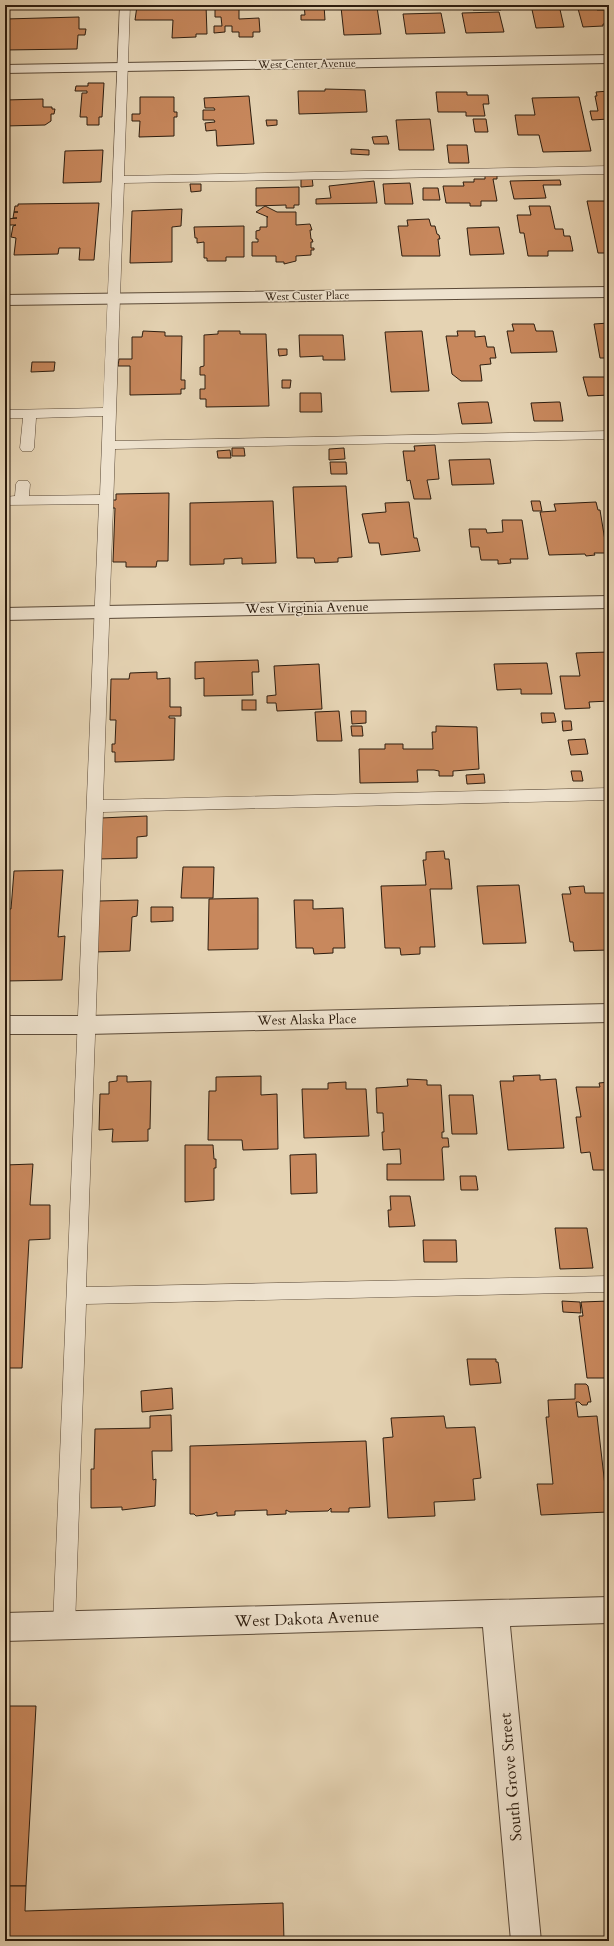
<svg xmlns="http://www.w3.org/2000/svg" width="614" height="1946" font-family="Cardo,serif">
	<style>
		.building { fill: #c8885d; stroke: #2d1d0f }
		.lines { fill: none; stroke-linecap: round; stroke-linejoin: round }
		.service-casing { stroke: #5b4a38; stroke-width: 1 }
		.minor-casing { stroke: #5b4a38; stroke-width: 2 }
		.service { fill: #eee2ce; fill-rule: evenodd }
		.minor { fill: #eee2ce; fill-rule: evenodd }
		.labels { text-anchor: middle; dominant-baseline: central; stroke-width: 3; stroke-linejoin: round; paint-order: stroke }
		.far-street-label { font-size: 11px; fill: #2d1d0f; stroke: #eee2ce }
		.street-label { font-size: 13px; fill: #2d1d0f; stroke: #eee2ce }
		.near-street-label { font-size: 16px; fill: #2d1d0f; stroke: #eee2ce }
	</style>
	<rect width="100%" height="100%" fill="#e5d3b3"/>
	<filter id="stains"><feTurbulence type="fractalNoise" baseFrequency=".005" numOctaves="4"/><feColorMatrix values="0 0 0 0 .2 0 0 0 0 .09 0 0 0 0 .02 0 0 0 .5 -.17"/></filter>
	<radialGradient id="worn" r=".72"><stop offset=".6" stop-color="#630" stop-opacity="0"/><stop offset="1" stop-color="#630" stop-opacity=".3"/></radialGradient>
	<!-- building -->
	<g class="building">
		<polygon points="5,5 88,5 5,7"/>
		<polygon points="206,5 207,34 196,34 196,37 172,38 173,20 135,20 137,6"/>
		<polygon points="215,5 239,5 239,19 259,18 260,32 253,32 253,37 239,37 239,32 232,32 232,26 225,26 225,32 214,33 214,26 222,26 221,17 215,17"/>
		<polygon points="304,5 324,5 325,20 301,20 301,15 305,15"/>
		<polygon points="472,5 500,5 501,10 473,10"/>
		<polygon points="531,5 559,5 564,27 536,28"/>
		<polygon points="577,5 595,5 597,10 609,10 609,24 603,24 603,26 583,27"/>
		<polygon points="341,7 377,7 381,34 344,35"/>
		<polygon points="499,12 504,32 466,33 462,13"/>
		<polygon points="441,13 445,33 406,34 403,14"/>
		<polygon points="79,17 79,29 86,29 85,35 78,35 77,49 5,50 5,19"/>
		<polygon points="88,83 104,83 102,117 99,117 99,125 87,125 87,117 80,117 82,93 87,93 87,91 75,91 76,86 88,86"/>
		<polygon points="325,89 365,90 367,112 299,114 298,91 325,91"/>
		<polygon points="609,91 609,119 592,120 590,111 598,111 595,96 597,96 596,92"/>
		<polygon points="436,92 467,92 467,95 488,95 489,104 483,104 485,116 466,116 466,112 438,112"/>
		<polygon points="249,96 254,144 217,146 216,130 206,131 205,123 215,122 214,120 203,120 203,110 215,110 214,108 205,108 204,98"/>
		<polygon points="140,97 174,97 174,112 177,112 177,117 174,117 174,136 139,137 140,121 132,121 132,114 140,114"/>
		<polygon points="579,97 591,151 543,152 539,135 518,135 515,115 535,115 532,98"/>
		<polygon points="43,99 43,107 52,107 52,109 55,109 54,114 51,114 51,121 45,125 5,126 5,100"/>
		<polygon points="430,119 434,150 399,150 396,120"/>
		<polygon points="473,119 486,119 488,132 475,132"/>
		<polygon points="266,120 277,120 277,125 267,126"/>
		<polygon points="387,136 389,144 374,144 372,137"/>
		<polygon points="447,145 467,145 469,163 449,163"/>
		<polygon points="351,149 369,150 369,155 351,154"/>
		<polygon points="103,150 101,182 63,183 65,151"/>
		<polygon points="485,175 497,175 497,179 493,179 497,201 481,201 481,206 470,206 470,203 446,203 443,186 464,186 463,182 474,182 474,179 485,179"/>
		<polygon points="301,177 312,177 313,186 301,187"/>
		<polygon points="560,180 561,185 543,185 546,198 514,199 510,181"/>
		<polygon points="374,181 377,203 316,204 316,199 331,198 329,186"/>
		<polygon points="410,183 413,204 385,204 383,184"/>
		<polygon points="190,184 201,184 201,191 191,192"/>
		<polygon points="299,187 299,205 294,205 294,208 286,208 286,205 256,206 256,188"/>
		<polygon points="423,188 438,188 440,200 423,200"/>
		<polygon points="587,201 609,201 609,253 598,253"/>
		<polygon points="99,203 94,260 79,260 80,248 59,248 58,254 14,255 16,238 11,237 13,226 16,225 6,225 7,219 17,218 13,218 14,212 18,212 14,212 15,206 18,206 18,204"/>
		<polygon points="265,206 277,212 296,212 296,225 310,224 312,230 310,230 311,239 312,239 313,242 311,242 311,248 314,248 314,250 311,250 311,255 296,256 296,261 284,264 284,262 276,262 276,256 252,256 252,242 258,242 258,239 256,239 256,231 260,230 260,227 267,227 267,217 268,217 256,212"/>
		<polygon points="529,206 550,206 555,229 563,229 564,236 570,236 573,251 548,251 548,256 528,256 524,233 520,233 517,215 531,215"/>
		<polygon points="182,209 181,226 172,227 172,262 130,263 132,211"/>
		<polygon points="429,219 431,226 435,226 437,234 439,235 440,239 438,239 440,256 402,256 398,226 408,226 407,220"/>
		<polygon points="244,226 244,257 226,257 226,261 207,261 207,258 204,258 204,242 197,243 197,238 195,238 194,227"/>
		<polygon points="499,227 504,254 470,255 467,228"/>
		<polygon points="609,323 609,358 600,358 594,324"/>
		<polygon points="512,324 534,324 536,331 553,331 557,352 511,353 507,331 514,331"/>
		<polygon points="5,325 8,325 5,354"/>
		<polygon points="143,331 165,332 165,336 182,336 181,380 185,380 185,389 181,389 181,394 130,395 130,366 118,366 119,359 132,359 132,337 142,337"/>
		<polygon points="218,331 240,331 240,334 266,334 269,406 206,407 206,399 200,399 200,389 205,389 205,375 200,375 200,367 204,366 204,335 218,334"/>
		<polygon points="422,331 429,391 391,392 385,332"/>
		<polygon points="457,331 475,331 475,337 485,336 487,347 494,347 496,358 490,358 491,364 480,365 482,381 461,381 452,374 446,336 458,336"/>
		<polygon points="299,335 343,335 345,360 323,360 323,356 300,357"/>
		<polygon points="278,349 287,349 287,355 279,356"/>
		<polygon points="32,362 55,362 54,371 31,372"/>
		<polygon points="583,377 605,377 609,395 588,396"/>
		<polygon points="282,380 291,380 290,388 282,388"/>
		<polygon points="300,393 321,393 322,412 300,412"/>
		<polygon points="480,402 488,402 492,423 462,424 458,403"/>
		<polygon points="557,402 560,402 563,421 534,421 531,403"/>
		<polygon points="435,445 439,479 427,480 431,499 414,499 410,480 407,481 403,451 415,451 414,446"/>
		<polygon points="232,448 244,448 245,456 232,456"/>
		<polygon points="344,448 345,459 329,460 329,449"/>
		<polygon points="230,450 231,458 218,458 217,451"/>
		<polygon points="490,459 494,484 452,485 449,460"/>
		<polygon points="330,462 346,462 347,474 331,474"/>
		<polygon points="346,486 352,557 338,558 338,562 315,563 314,558 297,558 293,487"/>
		<polygon points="169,493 168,561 157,561 156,567 126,567 126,562 113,562 115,508 111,508 111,500 116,500 116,494"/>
		<polygon points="273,501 276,563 242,564 242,558 224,559 224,564 190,565 190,503"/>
		<polygon points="531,501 540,501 542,511 533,511"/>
		<polygon points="409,502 414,538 417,538 420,551 381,555 379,543 369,543 362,514 386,512 385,503"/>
		<polygon points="596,502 598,510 600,510 607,553 594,553 595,555 586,556 585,554 549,555 540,512 556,511 554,504"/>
		<polygon points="502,520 522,520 528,559 510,559 511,563 498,564 498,560 481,560 479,547 471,547 469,529 486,529 487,533 503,532"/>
		<polygon points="609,652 609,701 589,702 590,708 565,709 560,676 580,676 576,653"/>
		<polygon points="258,660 259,672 252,672 253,695 204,696 204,678 195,679 195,662"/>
		<polygon points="547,663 552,694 521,694 521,689 497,690 494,664"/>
		<polygon points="319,664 322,709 277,711 276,703 267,703 267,696 276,695 274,666"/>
		<polygon points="157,672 157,679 170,678 170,707 181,707 181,716 169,716 169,718 175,718 174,760 115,762 115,752 112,752 112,744 115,744 116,720 110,720 111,679 129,679 130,673"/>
		<rect x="242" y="700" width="14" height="10"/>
		<polygon points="339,711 342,741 317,741 315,712"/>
		<polygon points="351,711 366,711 366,723 352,724"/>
		<polygon points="541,713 554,713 556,722 542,723"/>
		<polygon points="562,721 571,721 572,730 563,731"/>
		<polygon points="351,726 362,726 363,736 352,736"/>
		<polygon points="436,726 477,727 479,769 453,771 453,776 439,776 439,771 434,770 417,770 418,782 360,783 359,749 385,749 385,744 403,744 403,749 433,749 432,732 436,732"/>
		<polygon points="585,739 588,754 571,755 568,740"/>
		<polygon points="571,771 581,771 583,781 573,781"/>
		<polygon points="484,774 485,783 467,784 466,775"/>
		<polygon points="147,816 147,836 137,837 137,858 98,859 101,818"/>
		<polygon points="444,851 445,859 449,859 452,889 430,889 435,947 420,947 420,954 401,955 400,948 385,948 381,886 426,885 423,860 426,860 426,852"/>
		<polygon points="183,867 214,867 213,898 181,898"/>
		<polygon points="63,870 58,937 65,936 62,980 5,981 5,909 11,909 14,871"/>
		<polygon points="519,885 526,943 483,944 477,886"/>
		<polygon points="584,886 585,893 609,893 609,950 574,951 573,942 570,942 562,894 571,894 569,887"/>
		<polygon points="258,898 258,949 208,950 209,899"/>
		<polygon points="138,900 137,916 132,917 130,951 94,952 99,901"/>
		<polygon points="294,900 313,900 313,909 343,908 345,948 333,948 333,953 314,954 313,948 296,948"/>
		<polygon points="151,907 173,907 173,921 151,922"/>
		<polygon points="540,1075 540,1080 556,1079 564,1148 508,1150 500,1081 514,1081 513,1076"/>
		<polygon points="117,1076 127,1076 127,1082 151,1081 150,1129 148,1129 148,1141 112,1142 113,1129 99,1130 100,1094 109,1094 109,1082 117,1081"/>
		<polygon points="261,1076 261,1095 277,1094 278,1149 243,1150 242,1140 208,1140 209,1091 216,1091 216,1077"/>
		<polygon points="407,1079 427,1080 427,1085 441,1085 444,1132 442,1132 442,1138 448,1138 449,1147 443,1147 442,1149 444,1180 387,1180 387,1164 401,1164 400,1149 383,1150 382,1132 384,1132 383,1113 377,1113 376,1088 408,1086"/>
		<polygon points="346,1082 346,1089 366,1089 369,1136 304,1138 302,1089 328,1089 328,1083"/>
		<polygon points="609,1082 609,1170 593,1170 590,1152 581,1153 576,1117 581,1117 576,1087 600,1087 599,1083"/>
		<polygon points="449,1095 473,1095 477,1134 452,1134"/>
		<polygon points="185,1145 213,1145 214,1159 216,1159 216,1168 214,1168 214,1200 185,1202"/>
		<polygon points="316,1154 317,1193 291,1194 290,1155"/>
		<polygon points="33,1164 30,1205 50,1205 50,1239 29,1240 22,1368 5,1368 5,1165"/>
		<polygon points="460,1176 476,1176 478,1190 461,1190"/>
		<polygon points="390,1196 410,1196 415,1226 389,1227 388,1210 391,1210"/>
		<polygon points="555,1228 587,1228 593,1268 560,1269"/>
		<polygon points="423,1240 456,1240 457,1262 424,1262"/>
		<polygon points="562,1301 580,1302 581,1313 563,1312"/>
		<polygon points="609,1301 609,1378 587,1378 579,1316 583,1316 581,1302"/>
		<polygon points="467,1359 496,1359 496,1362 498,1362 501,1383 470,1385"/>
		<polygon points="575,1384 586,1384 588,1386 591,1402 588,1402 587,1405 582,1405 579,1402 576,1402 578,1417 597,1416 608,1512 541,1515 537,1484 553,1484 546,1417 549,1417 548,1400 575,1399"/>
		<polygon points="172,1388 173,1409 142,1412 141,1391"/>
		<polygon points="171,1415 172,1451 152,1451 153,1480 156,1479 155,1506 122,1510 122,1507 91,1508 91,1469 94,1469 95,1429 150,1428 150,1416"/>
		<polygon points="444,1416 446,1428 475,1427 481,1478 473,1479 475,1500 434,1502 435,1516 388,1518 383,1438 393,1437 391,1418"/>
		<polygon points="366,1441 370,1507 349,1508 349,1512 331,1512 331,1508 328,1511 290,1512 286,1510 286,1514 267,1515 267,1510 235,1511 235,1515 217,1516 217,1512 213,1514 196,1516 194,1514 190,1514 190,1446"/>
		<polygon points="5,1706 36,1706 26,1886 5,1886"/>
		<polygon points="5,1886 26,1886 25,1911 283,1903 284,1941 5,1941"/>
	</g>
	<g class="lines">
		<defs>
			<polygon id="service" points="120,5 130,5 124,176 609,166 609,174 124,183 115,441 609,431 609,439 115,449 103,800 609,788 609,800 103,812 86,1287 609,1276 609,1292 86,1304 75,1626 72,1633 64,1637 56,1633 53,1626 99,504 5,505 5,497 15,496 16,484 18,481 28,481 30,484 29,496 100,495 103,416 36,418 34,448 32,451 22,451 20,448 23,418 5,418 5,410 103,408"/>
			<g id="minor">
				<polygon points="609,55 609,63 5,73 5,65"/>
				<polygon points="609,287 609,297 5,305 5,295"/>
				<polygon points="609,596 609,608 5,620 5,608"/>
				<polygon points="609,1004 609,1022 87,1034 5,1034 5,1016 87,1016"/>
				<polygon points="609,1597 609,1623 510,1626 541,1941 511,1941 483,1627 5,1641 5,1613"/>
			</g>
		</defs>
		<!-- service casing -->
		<use href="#service" class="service-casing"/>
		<!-- minor casing -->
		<use href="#minor" class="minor-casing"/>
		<!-- service -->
		<use href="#service" class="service"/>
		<!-- minor -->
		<use href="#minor" class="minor"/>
	</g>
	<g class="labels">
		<!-- far-street labels -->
		<g class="far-street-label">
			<text transform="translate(307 64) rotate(-1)">West Center Avenue</text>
			<text transform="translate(307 296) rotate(-1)">West Custer Place</text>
		</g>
		<!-- street labels -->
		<g class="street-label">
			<text transform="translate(307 608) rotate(-1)">West Virginia Avenue</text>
			<text transform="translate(307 1020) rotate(-1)">West Alaska Place</text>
		</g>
		<!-- near-street labels -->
		<g class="near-street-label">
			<text transform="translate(307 1619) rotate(-2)">West Dakota Avenue</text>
			<text transform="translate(511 1777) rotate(-95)">South Grove Street</text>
		</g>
	</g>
	<!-- margin -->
	<rect width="614" height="1946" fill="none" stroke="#e5d3b3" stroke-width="20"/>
	<rect x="6" y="6" width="602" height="1934" fill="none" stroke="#2d1d0f" stroke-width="2"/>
	<rect x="10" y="10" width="594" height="1926" fill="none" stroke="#2d1d0f"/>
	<rect width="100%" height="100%" filter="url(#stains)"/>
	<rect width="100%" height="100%" fill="url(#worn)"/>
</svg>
